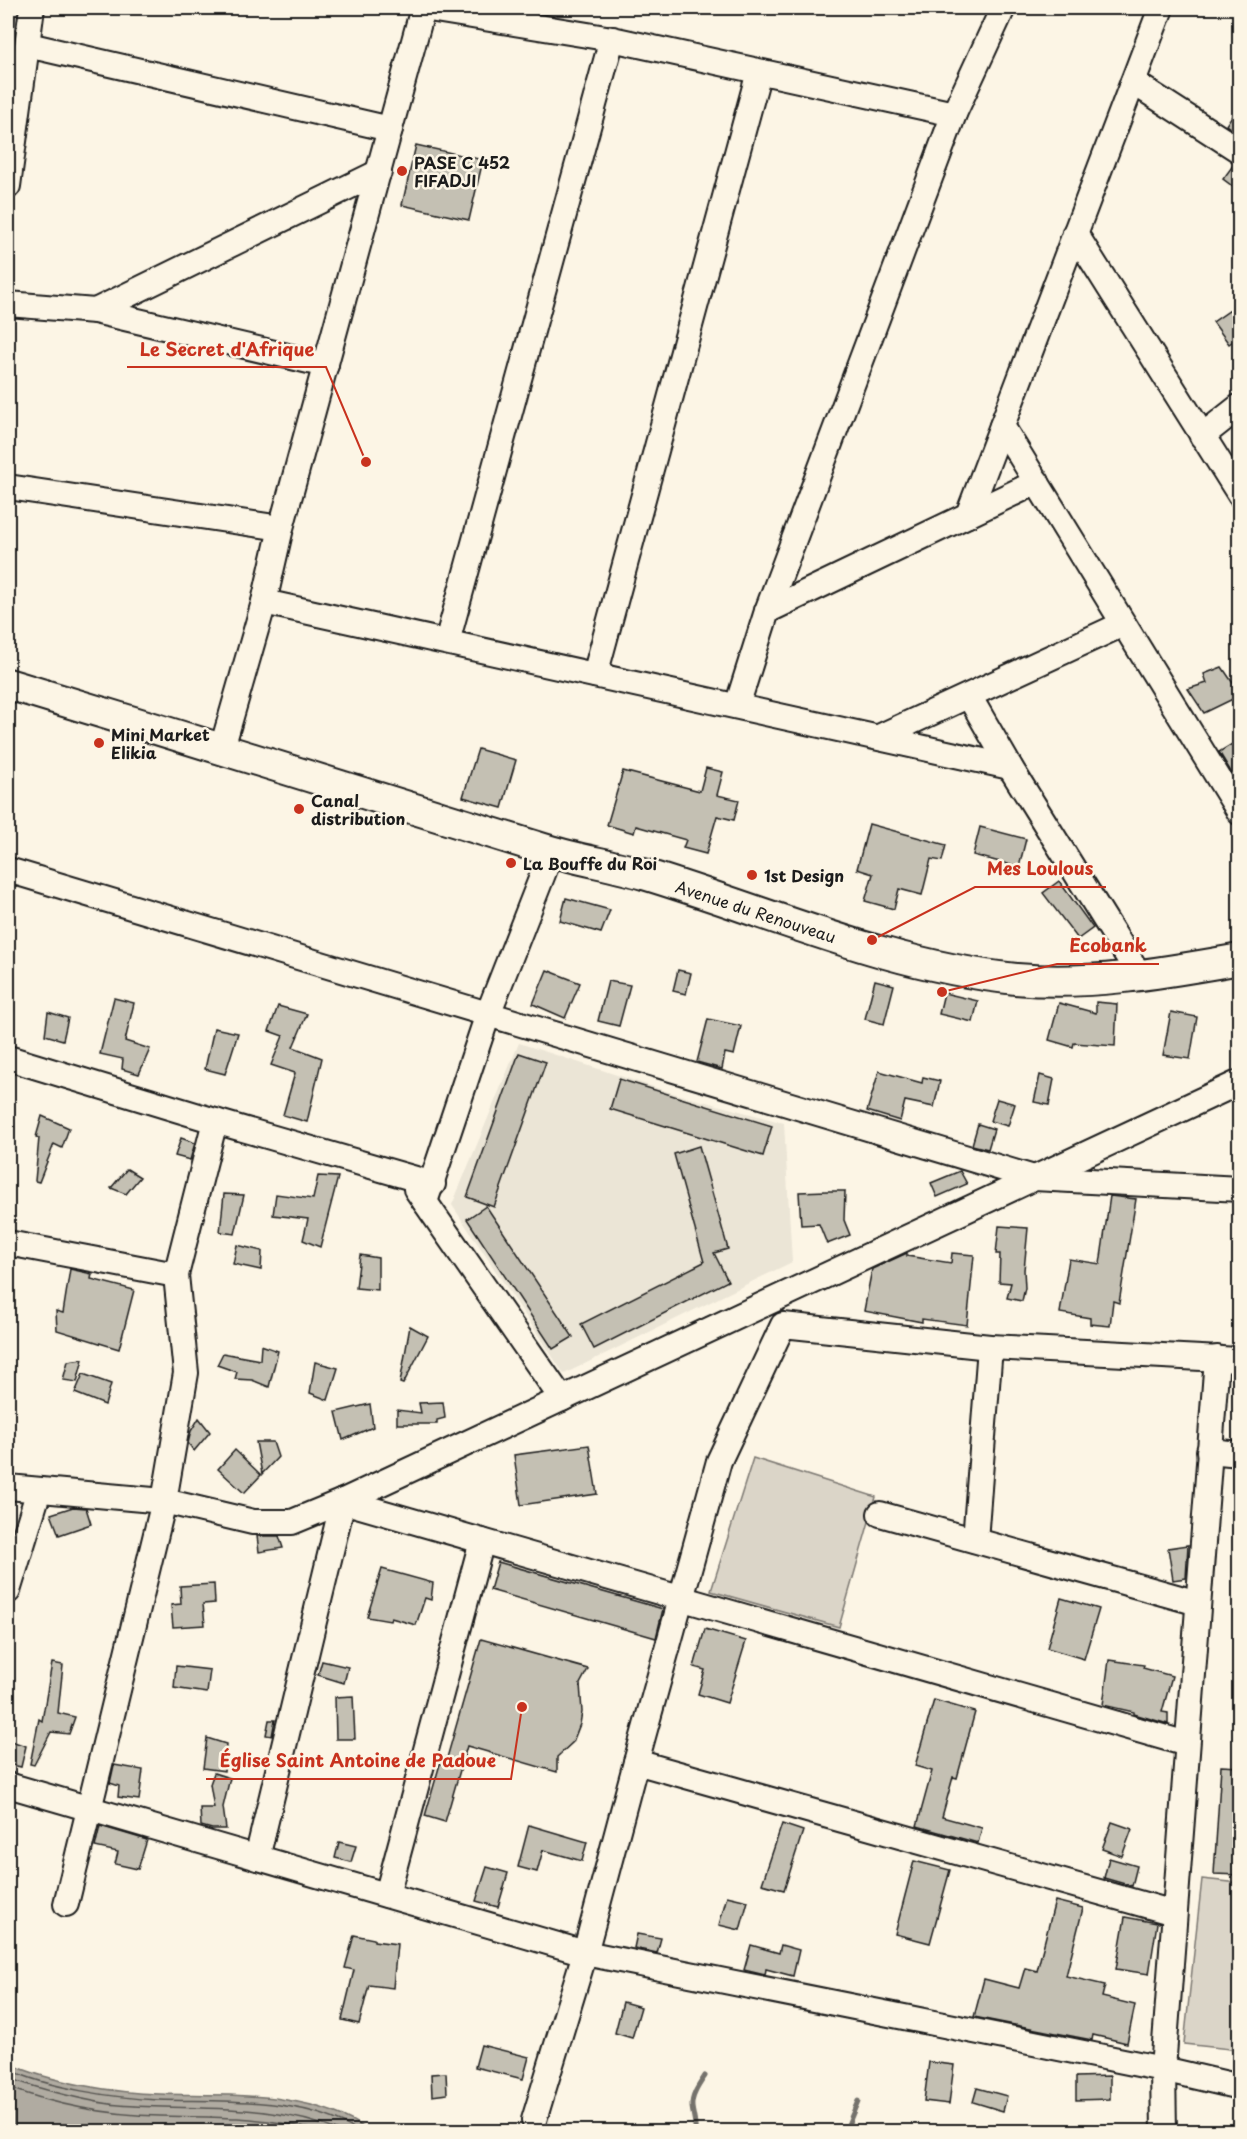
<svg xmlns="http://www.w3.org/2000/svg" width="1247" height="2139" font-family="'Playpen Sans',sans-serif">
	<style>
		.built { fill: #ebe5d6 }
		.green { fill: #dbd5c8; stroke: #7c7872; stroke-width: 1.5 }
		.water { fill: #b0aba1; stroke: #75726c; stroke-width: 1.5 }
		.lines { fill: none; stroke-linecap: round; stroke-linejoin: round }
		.shore { stroke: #575551; stroke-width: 1.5 }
		.stream { stroke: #75726c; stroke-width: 5 }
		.building { fill: #c4c0b3; stroke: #1c1c1c; stroke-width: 1.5 }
		.minor-casing { stroke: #1c1c1c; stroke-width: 28 }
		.major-casing { stroke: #1c1c1c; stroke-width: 34 }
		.minor { stroke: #fcf5e5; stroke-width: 24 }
		.major { stroke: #fcf5e5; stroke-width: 30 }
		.poi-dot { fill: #c8321e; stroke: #fcf5e5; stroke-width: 2 }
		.labels { text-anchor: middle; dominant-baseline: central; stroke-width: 5; stroke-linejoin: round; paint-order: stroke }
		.poi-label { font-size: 16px; font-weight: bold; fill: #1c1c1c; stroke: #fcf5e5; text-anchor: start }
		.street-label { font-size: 16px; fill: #1c1c1c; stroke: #fcf5e5 }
		.leader { fill: none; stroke: #c8321e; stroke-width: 2 }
		.callout-dot { fill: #c8321e; stroke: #fcf5e5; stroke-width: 2 }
		.callout-label { font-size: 18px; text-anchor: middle; font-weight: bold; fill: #c8321e; stroke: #fcf5e5; stroke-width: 5; stroke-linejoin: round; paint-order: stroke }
	</style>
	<rect width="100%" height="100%" fill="#fcf5e5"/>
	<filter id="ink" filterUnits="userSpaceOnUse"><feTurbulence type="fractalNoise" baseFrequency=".0167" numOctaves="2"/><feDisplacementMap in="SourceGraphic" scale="12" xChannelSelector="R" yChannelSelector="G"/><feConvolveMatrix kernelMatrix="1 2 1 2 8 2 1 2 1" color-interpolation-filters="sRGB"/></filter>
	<g filter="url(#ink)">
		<!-- built -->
		<polygon class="built" points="519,1043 669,1092 784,1123 792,1262 564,1374 452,1205"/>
		<!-- green -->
		<g class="green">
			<polygon points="753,1458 876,1497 839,1627 711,1591"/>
			<polygon points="1239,1674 1240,1674 1239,1730 1234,1730"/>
			<polygon points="1202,1879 1239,1883 1239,2050 1184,2044"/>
		</g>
		<!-- water -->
		<path class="water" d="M8,2063C49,2082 114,2093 160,2094C228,2096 311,2089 369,2131H8Z"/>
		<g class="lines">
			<!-- shore -->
			<g class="shore">
				<path d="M8,2069C47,2088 115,2098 159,2100C221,2102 304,2095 359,2132"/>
				<path d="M8,2077C20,2083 34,2086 47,2090C70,2096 95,2103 119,2105C196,2111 269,2101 342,2132"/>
				<path d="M8,2087C55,2105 109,2115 160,2116C205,2117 248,2116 292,2125C301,2127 310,2128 319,2132"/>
			</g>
			<!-- stream -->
			<g class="stream">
				<path d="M695,2132C696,2122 693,2116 692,2107C691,2096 699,2085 705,2076"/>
				<polyline points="845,2132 858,2101"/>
			</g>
		</g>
		<!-- building -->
		<g class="building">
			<polygon points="1239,105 1239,134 1226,125"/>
			<polygon points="416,145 483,160 469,220 402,205"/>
			<polygon points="1234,164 1239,165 1239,191 1223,179"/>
			<polygon points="1239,304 1239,337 1229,344 1213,322"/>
			<polygon points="1222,667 1239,692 1239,696 1204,713 1188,689 1207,683 1204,674"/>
			<polygon points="1232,744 1239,761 1239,785 1219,752"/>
			<polygon points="478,749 516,760 502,808 463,797"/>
			<polygon points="706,768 723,772 717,795 739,800 734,820 717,816 706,854 683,848 686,840 636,826 634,833 607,825 623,771 700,791"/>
			<polygon points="869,824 946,845 942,861 931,859 922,895 899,889 894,909 865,901 873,874 857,869"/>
			<polygon points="980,827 1026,839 1019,867 973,855"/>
			<polygon points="1059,881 1093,928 1078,939 1043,893"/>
			<polygon points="566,898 610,910 601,933 560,921"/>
			<polygon points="547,970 580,983 565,1018 533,1004"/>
			<polygon points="678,970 691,973 686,994 673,991"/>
			<polygon points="875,980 894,985 884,1024 865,1019"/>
			<polygon points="608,981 630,985 619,1026 598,1021"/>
			<polygon points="944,993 978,1001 973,1022 939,1014"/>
			<polygon points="114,998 134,1003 125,1041 150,1049 139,1074 122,1069 123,1059 100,1054"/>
			<polygon points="1096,1002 1117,1004 1115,1046 1074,1043 1073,1047 1049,1040 1059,1003 1096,1013"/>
			<polygon points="278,1006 307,1014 293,1047 322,1058 307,1122 283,1115 295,1073 271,1065 283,1036 269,1031"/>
			<polygon points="48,1012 68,1018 63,1040 45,1035"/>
			<polygon points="1171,1012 1197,1017 1190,1059 1163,1055"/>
			<polygon points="708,1019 741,1026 734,1055 725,1053 722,1069 697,1062"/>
			<polygon points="214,1028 238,1033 225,1074 205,1069"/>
			<polygon points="519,1053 546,1062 494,1207 467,1197"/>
			<polygon points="879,1071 922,1083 923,1077 940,1081 934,1107 905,1101 900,1121 867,1111"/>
			<polygon points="1040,1075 1054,1079 1049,1105 1034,1102"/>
			<polygon points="619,1079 772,1126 763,1156 610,1109"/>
			<polygon points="997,1099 1015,1104 1008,1126 990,1121"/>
			<polygon points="42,1116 69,1128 62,1148 54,1144 39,1182 35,1181 39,1138 36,1137"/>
			<polygon points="978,1124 994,1129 988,1149 972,1145"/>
			<polygon points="181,1138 195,1143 190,1160 175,1156"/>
			<polygon points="699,1146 728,1249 714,1253 728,1281 594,1349 581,1324 704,1262 674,1154"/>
			<polygon points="127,1169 140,1177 126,1194 111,1188"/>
			<polygon points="960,1171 967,1184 937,1197 931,1183"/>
			<polygon points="318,1176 338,1177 320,1247 303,1240 308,1219 273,1215 276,1194 313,1199"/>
			<polygon points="827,1191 845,1191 844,1220 850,1235 827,1244 819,1224 801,1225 799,1192"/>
			<polygon points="224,1194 244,1195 235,1234 220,1232"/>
			<polygon points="1110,1196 1136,1199 1119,1303 1113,1301 1110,1326 1090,1324 1090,1318 1060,1313 1069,1259 1100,1264"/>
			<polygon points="486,1206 573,1337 553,1349 467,1219"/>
			<polygon points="999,1226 1028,1228 1024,1270 1025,1288 1022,1301 1007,1298 1011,1283 999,1282 1000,1254 996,1254"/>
			<polygon points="237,1245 262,1251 261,1270 233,1264"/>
			<polygon points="907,1253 907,1256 951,1263 952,1253 974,1255 967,1325 922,1319 922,1322 864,1311 872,1269"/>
			<polygon points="360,1255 378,1258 378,1290 356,1288"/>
			<polygon points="70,1269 92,1274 91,1279 134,1290 119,1349 57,1330 56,1311 63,1313"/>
			<polygon points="410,1326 428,1336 403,1384 400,1383"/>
			<polygon points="261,1345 278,1351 269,1387 252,1380 235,1379 237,1372 217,1365 223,1353 260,1360"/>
			<polygon points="83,1359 77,1382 63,1380 68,1361"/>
			<polygon points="315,1362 338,1368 328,1400 310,1393"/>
			<polygon points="83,1374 111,1384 105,1405 75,1393"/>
			<polygon points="443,1402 445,1418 437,1420 437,1424 397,1424 397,1410 421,1413 419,1403"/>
			<polygon points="370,1404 373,1427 343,1440 336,1412"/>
			<polygon points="199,1418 210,1432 194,1451 188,1443 191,1431"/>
			<polygon points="256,1442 273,1442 278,1457 262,1474"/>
			<polygon points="589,1445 597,1494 521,1505 514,1455"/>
			<polygon points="235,1450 261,1475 244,1493 218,1469"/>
			<polygon points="73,1507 86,1508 91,1524 59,1535 51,1514"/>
			<polygon points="257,1536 279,1536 283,1548 259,1552"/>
			<polygon points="1188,1545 1186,1578 1173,1580 1168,1548"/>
			<polygon points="498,1562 663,1609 656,1638 490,1590"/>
			<polygon points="382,1569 433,1583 431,1600 425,1598 416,1625 391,1618 390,1621 367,1617"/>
			<polygon points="214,1584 215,1603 203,1604 205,1625 173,1627 171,1605 181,1604 180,1586"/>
			<polygon points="1061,1598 1099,1609 1084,1659 1047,1648"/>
			<polygon points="705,1629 746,1641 727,1703 698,1694 705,1670 694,1667"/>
			<polygon points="481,1639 588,1669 580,1684 582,1712 580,1724 573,1742 557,1757 557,1772 467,1746 445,1822 425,1816 442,1757 447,1758"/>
			<polygon points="1109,1660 1144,1665 1143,1668 1172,1676 1162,1712 1168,1713 1168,1724 1134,1714 1134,1712 1103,1705"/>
			<polygon points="322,1661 348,1667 344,1683 318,1675"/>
			<polygon points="52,1663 63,1665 58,1713 75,1717 69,1734 51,1732 34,1765 30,1764 39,1719 42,1721"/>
			<polygon points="176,1666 210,1670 207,1693 174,1688"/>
			<polygon points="353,1696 355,1739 336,1739 335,1697"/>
			<polygon points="934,1700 975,1712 957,1778 953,1777 942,1817 982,1828 978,1843 917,1826 932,1771 915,1766"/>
			<polygon points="269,1720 275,1720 272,1736 266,1735"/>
			<polygon points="207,1738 226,1744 224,1771 203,1768"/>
			<polygon points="8,1740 26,1746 21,1767 8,1764"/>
			<polygon points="114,1765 143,1770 139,1800 118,1797 119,1786 110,1783"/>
			<polygon points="1221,1766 1239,1767 1239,1875 1214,1874"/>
			<polygon points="214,1773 230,1778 223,1807 226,1829 212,1829 201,1826 200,1808 214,1808 210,1784"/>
			<polygon points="1112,1822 1132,1829 1122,1856 1102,1849"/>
			<polygon points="782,1824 803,1831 784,1890 762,1884"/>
			<polygon points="529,1825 587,1842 582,1861 543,1850 537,1872 518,1867"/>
			<polygon points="100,1826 147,1840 138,1869 115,1864 118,1852 95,1847"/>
			<polygon points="339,1842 356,1846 351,1862 335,1858"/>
			<polygon points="1109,1858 1137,1866 1132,1886 1104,1878"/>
			<polygon points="914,1861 950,1870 930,1943 895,1934"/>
			<polygon points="487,1867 508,1873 498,1907 476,1901"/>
			<polygon points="727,1896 748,1901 740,1930 719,1925"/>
			<polygon points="1055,1901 1083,1908 1066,1976 1105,1985 1102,1997 1135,2005 1127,2043 1093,2035 1092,2040 974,2017 984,1979 1019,1988 1025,1968 1037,1971"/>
			<polygon points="1125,1917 1157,1923 1149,1974 1116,1969"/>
			<polygon points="637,1934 661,1938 657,1953 634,1948"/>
			<polygon points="354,1935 374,1939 374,1941 397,1944 393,1988 369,1985 359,2024 342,2020 354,1970 345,1968"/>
			<polygon points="751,1945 779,1953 781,1945 799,1950 793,1976 766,1969 765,1975 744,1970"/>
			<polygon points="623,2002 641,2007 632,2038 615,2033"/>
			<polygon points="481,2045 529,2057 523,2079 475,2067"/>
			<polygon points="929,2062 954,2065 949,2104 924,2101"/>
			<polygon points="446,2073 447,2094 432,2096 431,2074"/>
			<polygon points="1110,2076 1110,2099 1076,2100 1076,2077"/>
			<polygon points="977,2088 1007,2096 1003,2111 973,2102"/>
		</g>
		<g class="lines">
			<defs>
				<g id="minor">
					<polyline points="423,8 612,39 954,114"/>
					<polyline points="28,45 390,129"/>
					<polyline points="1133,82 1240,151"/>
					<polyline points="8,186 32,8"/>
					<polyline points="1075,233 1240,495"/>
					<polyline points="8,304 95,311 326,365"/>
					<polyline points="95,311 379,172"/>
					<polyline points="1002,426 1240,813"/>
					<polyline points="1202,436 1240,406"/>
					<polyline points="8,487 281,528"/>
					<polyline points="968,515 1161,8"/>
					<polyline points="264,602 1010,767"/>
					<polyline points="767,611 1037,482"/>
					<polyline points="447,642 612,39"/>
					<polyline points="595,675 759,72"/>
					<polyline points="969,696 1010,767 1140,976"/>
					<polyline points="737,706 767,611 954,114 1003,8"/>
					<polyline points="879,737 1123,624"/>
					<polyline points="222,748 264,602 281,528 423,8"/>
					<polyline points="8,870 1034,1178 1240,1189"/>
					<polyline points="8,1058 215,1121 433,1184"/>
					<polyline points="416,1189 562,1399"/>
					<polyline points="425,1202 488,1014 552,851"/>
					<polyline points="8,1243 176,1275"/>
					<polyline points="1209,1451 1240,1454"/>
					<polyline points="8,1487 164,1501 253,1522 292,1522 343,1501 1240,1082"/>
					<polyline points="343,1501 1187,1744"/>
					<polyline points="880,1514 1198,1603"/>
					<polyline points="975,1540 990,1347"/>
					<polyline points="8,1591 39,1490"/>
					<polyline points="636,1762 1174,1913"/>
					<polyline points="8,1785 585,1953 1163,2069 1240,2087"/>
					<polyline points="257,1858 343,1501"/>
					<polyline points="387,1895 482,1541"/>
					<polyline points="66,1904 164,1501 186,1373 176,1275 215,1121"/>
					<polyline points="534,2120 585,1953 636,1762 719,1461 783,1325 990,1347 1240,1360"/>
					<polyline points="1164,2132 1163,2069 1217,1358"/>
				</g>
				<path id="major" d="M8,684C188,738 367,794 547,850C580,860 614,865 647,875C769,912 888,966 1016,979C1091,986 1166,972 1240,959"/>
			</defs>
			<!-- minor casing -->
			<use href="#minor" class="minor-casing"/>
			<!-- major casing -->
			<use href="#major" class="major-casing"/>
			<!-- minor -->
			<use href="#minor" class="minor"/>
			<!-- major -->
			<use href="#major" class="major"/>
		</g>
	</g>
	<!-- markers -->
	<g class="poi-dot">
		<circle cx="402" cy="171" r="6"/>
		<circle cx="99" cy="743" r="6"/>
		<circle cx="299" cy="809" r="6"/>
		<circle cx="511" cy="863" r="6"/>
		<circle cx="752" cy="875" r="6"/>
	</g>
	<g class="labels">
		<!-- poi labels -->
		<g class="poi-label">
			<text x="414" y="162">PASE C 452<tspan x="414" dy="18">FIFADJI</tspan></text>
			<text x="111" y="734">Mini Market<tspan x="111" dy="18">Elikia</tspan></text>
			<text x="311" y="800">Canal<tspan x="311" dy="18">distribution</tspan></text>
			<text x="523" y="863">La Bouffe du Roi</text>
			<text x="764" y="875">1st Design</text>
		</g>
		<!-- street labels -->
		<g class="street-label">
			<text transform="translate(756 911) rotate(18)">Avenue du Renouveau</text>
		</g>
	</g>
	<!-- callouts -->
	<path class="leader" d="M366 462L326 367H127M872 940L975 887H1106M942 992L1057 964H1159M522 1707L511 1779H206"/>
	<g class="callout-dot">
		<circle cx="366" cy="462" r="6"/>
		<circle cx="872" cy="940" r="6"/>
		<circle cx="942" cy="992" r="6"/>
		<circle cx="522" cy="1707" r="6"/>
	</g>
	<g class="callout-label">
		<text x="227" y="356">Le Secret d'Afrique</text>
		<text x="1040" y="875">Mes Loulous</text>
		<text x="1108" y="952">Ecobank</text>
		<text x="358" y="1767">Église Saint Antoine de Padoue</text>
	</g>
	<!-- margin -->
	<rect width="1247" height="2139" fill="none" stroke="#fcf5e5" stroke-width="30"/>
	<rect x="15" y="15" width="1217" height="2109" fill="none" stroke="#1c1c1c" stroke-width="2" filter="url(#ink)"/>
</svg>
